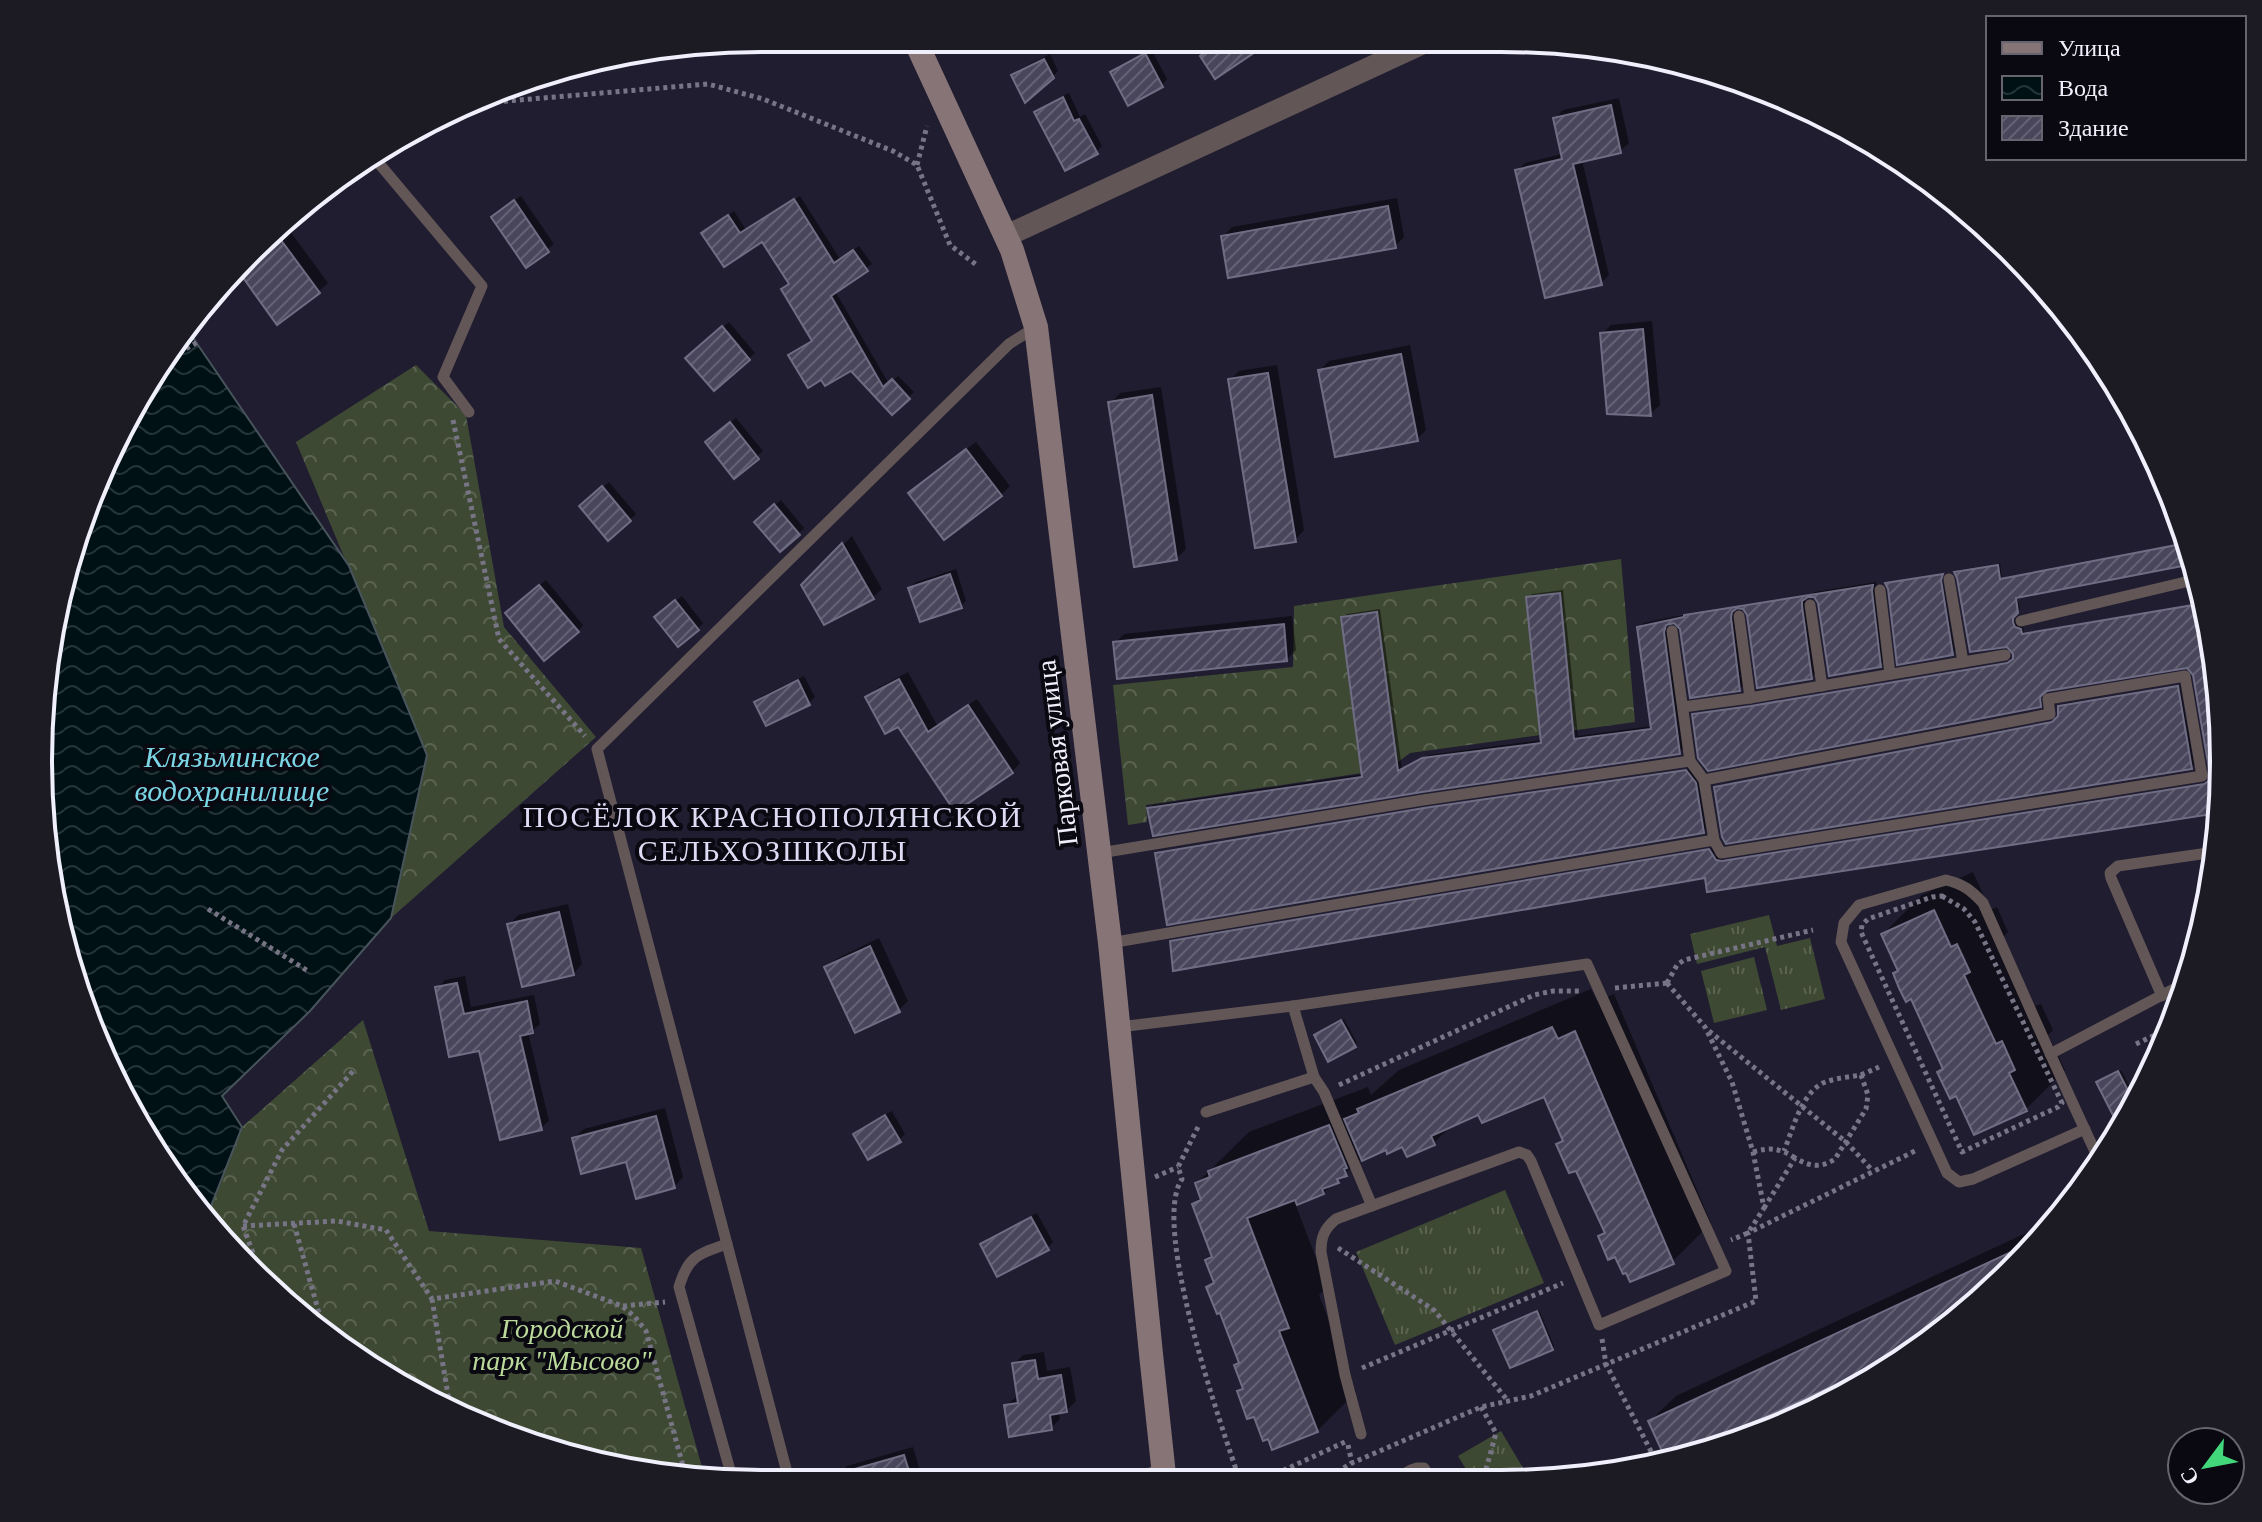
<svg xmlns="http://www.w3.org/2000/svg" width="2262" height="1522" font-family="'Times New Roman',serif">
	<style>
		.grass { fill: url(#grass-tufts) }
		.forest { fill: url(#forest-crowns) }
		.pitch { fill: #3e4933 }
		.water { fill: url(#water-waves); stroke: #48545b; stroke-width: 2 }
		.shadow { fill: #0007 }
		.building { fill: url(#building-hatch); stroke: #6f6d84; stroke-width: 2 }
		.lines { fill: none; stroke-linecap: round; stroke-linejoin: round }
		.path { stroke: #777585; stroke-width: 5; stroke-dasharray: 4 4; stroke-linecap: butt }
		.lane { stroke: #625657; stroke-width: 11 }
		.street { stroke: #625657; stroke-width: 22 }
		.secondary { stroke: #877476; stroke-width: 24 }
		.labels { text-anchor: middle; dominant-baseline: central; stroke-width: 8; stroke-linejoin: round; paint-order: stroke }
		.street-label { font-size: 28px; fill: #f0effc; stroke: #0a0911 }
		.park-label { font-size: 28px; font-style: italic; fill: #bbd99b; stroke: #0a0911 }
		.water-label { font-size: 30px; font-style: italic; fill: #7bd5e5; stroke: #0a0911 }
		.neighbourhood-label { font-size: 30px; letter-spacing: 2px; fill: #dedbf5; stroke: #0a0911 }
		.rim { fill: none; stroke: #f0effc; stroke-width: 4 }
	</style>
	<defs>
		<pattern id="grass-tufts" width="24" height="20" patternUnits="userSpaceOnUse" patternTransform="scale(2)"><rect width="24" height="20" fill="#3e4933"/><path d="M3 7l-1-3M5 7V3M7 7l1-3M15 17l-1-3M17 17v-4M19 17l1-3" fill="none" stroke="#5a6451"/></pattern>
		<pattern id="forest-crowns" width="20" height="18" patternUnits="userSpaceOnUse" patternTransform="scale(2)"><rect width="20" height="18" fill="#3e4933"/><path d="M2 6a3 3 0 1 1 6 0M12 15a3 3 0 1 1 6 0" fill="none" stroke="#5a6451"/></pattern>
		<pattern id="water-waves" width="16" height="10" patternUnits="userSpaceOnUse" patternTransform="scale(2)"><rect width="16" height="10" fill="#001116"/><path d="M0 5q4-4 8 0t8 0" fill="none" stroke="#263439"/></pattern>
		<pattern id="building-hatch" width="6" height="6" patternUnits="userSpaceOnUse" patternTransform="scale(2)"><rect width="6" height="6" fill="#49465c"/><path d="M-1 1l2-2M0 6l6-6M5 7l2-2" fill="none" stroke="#646174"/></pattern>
	</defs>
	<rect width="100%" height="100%" fill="#201d30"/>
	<!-- grass -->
	<g class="grass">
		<polygon points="1769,915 1777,946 1810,938 1825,999 1781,1010 1765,947 1697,964 1690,934"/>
		<polygon points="1754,957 1767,1010 1714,1023 1701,971"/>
		<polygon points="1505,1190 1544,1283 1395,1345 1356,1252"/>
		<polygon points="1501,1431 1526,1473 1509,1483 1475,1484 1458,1456"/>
	</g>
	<!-- forest -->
	<g class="forest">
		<polygon points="416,365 466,415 504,627 596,737 391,918 427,755 296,442"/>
		<polygon points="1621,559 1635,722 1410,753 1389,769 1146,805 1147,822 1128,825 1113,685 1293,667 1294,606"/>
		<polygon points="363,1020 429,1231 641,1248 705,1478 620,1470 441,1409 250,1273 207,1216 242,1127"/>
	</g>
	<!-- pitch -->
	<polygon class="pitch" points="391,1349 397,1378 364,1354"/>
	<!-- water -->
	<polygon class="water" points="185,326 349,566 427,755 391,918 310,1011 222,1096 242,1127 207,1216 135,1122 52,903 40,713 93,485"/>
	<!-- shadow -->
	<g class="shadow">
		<polygon points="1151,49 1167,79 1162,85 1112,72 1118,66"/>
		<polygon points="1050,54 1058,71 1052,77 1014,75 1020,69"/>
		<polygon points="1069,93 1080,117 1085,114 1102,146 1096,152 1036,113 1042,107"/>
		<polygon points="1619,98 1629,143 1620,151 1582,160 1609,275 1601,283 1517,171 1525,163 1562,154 1555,119 1563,110"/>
		<polygon points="521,196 554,244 527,265 499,211"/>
		<polygon points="800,196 840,259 859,246 872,264 835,291 889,384 898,376 914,392 892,413 852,369 791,355 814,339 783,289 790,283 763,239 709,228 734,211 746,230"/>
		<polygon points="1397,198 1404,237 1395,246 1223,237 1232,227"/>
		<polygon points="287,227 328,283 318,292 240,271"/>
		<polygon points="1652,321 1660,405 1650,414 1602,334 1611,325"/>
		<polygon points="729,322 755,353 714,388 693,352"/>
		<polygon points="1410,345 1426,430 1417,439 1320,370 1329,361"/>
		<polygon points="1277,365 1304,530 1295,540 1230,380 1239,371"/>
		<polygon points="1161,387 1186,549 1176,559 1111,403 1120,393"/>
		<polygon points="736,418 763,451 734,476 713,437"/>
		<polygon points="976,442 1010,486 1001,495 920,484"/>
		<polygon points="609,482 636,514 630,520 587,501"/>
		<polygon points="781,500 804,528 798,534 762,516"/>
		<polygon points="852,536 882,589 872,598 803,585"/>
		<polygon points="2187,543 2193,562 2017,596 2020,609 2015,614 2014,619 2018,625 2023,627 2024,633 2205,602 2211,625 2201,626 2209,678 2216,677 2224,761 2219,811 1171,942 1174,940 1712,848 1719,858 1726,860 2208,782 2212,780 2195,674 2188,666 2046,689 2041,693 2042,703 2040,705 1694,715 1697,713 1755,705 2012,661 2015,652 1956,572 1958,570 2000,563 2002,578"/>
		<polygon points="956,569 966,601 961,606 910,588 916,582"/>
		<polygon points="1943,573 1942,577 1955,651 1952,653 1887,584"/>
		<polygon points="546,580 583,625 578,631 513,608"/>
		<polygon points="1876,582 1884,661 1880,665 1815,596 1812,595 1814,592 1689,612"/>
		<polygon points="1563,590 1578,736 1652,726 1639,628 1643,623 1677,616 1734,609 1744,685 1740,689 1675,621 1668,622 1667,627 1684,748 1679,752 1149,809 1153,805 1364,774 1343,618 1347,614 1380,609 1402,769 1428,755 1542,740 1528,598 1532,594"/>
		<polygon points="682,596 703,623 698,629 662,612"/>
		<polygon points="1805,598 1816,673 1811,677 1749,614"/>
		<polygon points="1292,616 1296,650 1287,659 1115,643 1124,634"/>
		<polygon points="908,672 937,725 977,699 1020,763 1012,772 899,725 868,697 876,689"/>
		<polygon points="804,676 815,697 809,703 756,702 762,696"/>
		<polygon points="2180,685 2194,765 2191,767 1716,787 1718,785 2056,721 2060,718 2060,707 2062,704"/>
		<polygon points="1689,769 1698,781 1706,829 1703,831 1157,853 1160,851 1428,807"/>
		<polygon points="1973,872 1990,910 1997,907 2008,932 2003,937 2035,1006 2041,1004 2053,1030 2048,1035 2065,1070 2026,1109 1957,1094 1940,1072 1945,1067 1912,997 1895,974 1900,969 1883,934 1922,895"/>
		<polygon points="568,904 582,964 573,974 509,925 518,915"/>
		<polygon points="879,938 908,1001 899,1010 856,1030 827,968 836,959"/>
		<polygon points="465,976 471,1007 534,995 540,1024 532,1031 528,1032 549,1121 541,1128 437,988 445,980"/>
		<polygon points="1591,989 1597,1001 1614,994 1711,1223 1672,1262 1616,1255 1600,1236 1606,1230 1577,1168 1559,1144 1564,1139 1546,1094 1479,1113 1453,1124 1434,1143 1387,1148 1363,1157 1323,1193 1295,1203 1327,1287 1319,1295 1356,1392 1317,1431 1255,1414 1239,1391 1244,1386 1240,1362 1221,1310 1209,1287 1215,1281 1207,1260 1213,1254 1194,1204 1202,1196 1197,1183 1249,1132 1368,1087 1371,1095 1399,1070"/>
		<polygon points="1344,1019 1357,1043 1355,1045 1319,1033"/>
		<polygon points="2121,1070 2136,1099 2127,1116 2118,1121 2100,1081"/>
		<polygon points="665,1108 683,1177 674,1187 628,1160 574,1138 584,1129"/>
		<polygon points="892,1111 905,1134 899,1140 855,1134 861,1128"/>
		<polygon points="1037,1213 1053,1242 1047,1248 982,1244 988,1238"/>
		<polygon points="2056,1219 2013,1272 1932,1338 1669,1460 1650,1421 1676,1396"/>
		<polygon points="1539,1310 1554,1346 1552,1348 1498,1328"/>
		<polygon points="1044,1352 1047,1371 1070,1367 1076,1401 1066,1411 1059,1412 1060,1419 1051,1428 1006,1406 1016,1397 1019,1396 1014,1364 1023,1355"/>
		<polygon points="913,1447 924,1484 840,1484 838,1475 847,1466"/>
	</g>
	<!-- building -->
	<g class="building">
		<polygon points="1226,38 1276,38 1215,79 1200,56"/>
		<polygon points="1145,53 1163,87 1128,106 1110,72"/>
		<polygon points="1044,59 1054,78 1025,103 1011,75"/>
		<polygon points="1063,97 1074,121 1079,119 1098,154 1065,171 1034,112"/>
		<polygon points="1611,105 1621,153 1573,164 1602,285 1545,298 1515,170 1562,159 1553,118"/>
		<polygon points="794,199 834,263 853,250 868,271 831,296 883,387 892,379 910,399 892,415 851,371 825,386 821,380 808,388 788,355 812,341 781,289 789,284 762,242 724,267 701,233 728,215 740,233"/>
		<polygon points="514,200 549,252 526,268 491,217"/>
		<polygon points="1388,206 1396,248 1228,278 1221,236"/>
		<polygon points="278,236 320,293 277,325 239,272"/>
		<polygon points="722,326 750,360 714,391 685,358"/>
		<polygon points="1643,329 1651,416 1607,414 1600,333"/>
		<polygon points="1401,354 1418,441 1335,457 1318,370"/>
		<polygon points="1268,373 1296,542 1255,548 1228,379"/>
		<polygon points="1152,395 1177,560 1134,567 1108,402"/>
		<polygon points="730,422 759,459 734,479 705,442"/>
		<polygon points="966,449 1002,496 944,540 908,493"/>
		<polygon points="602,486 631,521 608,541 579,506"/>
		<polygon points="774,504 800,535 780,552 754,522"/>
		<polygon points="842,543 874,599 824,625 801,585"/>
		<polygon points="2187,543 2193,564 2016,598 2018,613 2013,618 2013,622 2015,627 2021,629 2022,634 2205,603 2211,627 2199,629 2208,679 2216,677 2224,761 2219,813 1707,892 1705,878 1173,971 1170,941 1709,849 1716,860 1722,861 2204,784 2210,780 2210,775 2193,675 2187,668 2047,691 2040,697 2041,707 1708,771 1698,758 1692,714 1751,706 2007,663 2013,659 2013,654 2007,647 1970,652 1957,578 1954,572 1998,565 2000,579"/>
		<polygon points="950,574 962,608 920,622 908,588"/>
		<polygon points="1943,574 1941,580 1953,655 1897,665 1888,589 1885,583"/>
		<polygon points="539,585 579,632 544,661 505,613"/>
		<polygon points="1873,585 1872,591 1881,667 1829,676 1818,603 1814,597 1808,597 1802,601 1802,606 1812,679 1757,688 1747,615 1743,609 1737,608 1732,612 1731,617 1740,691 1690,698 1680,629 1674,623 1666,625 1664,632 1680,754 1422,792 1153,836 1147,808 1362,777 1341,617 1377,612 1398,771 1422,758 1541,743 1526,597 1560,593 1574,739 1651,729 1637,627 1684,617 1684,615"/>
		<polygon points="675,600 699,630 678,647 654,617"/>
		<polygon points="1284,624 1287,661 1117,679 1113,642"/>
		<polygon points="899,679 928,732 968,705 1013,773 955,812 898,727 885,734 865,697"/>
		<polygon points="798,680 810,705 766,726 754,702"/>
		<polygon points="2178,686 2192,769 1726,844 1722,837 1714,787 2052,722 2058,716 2058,706"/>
		<polygon points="1686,770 1696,783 1704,833 1167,925 1155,853 1424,808"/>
		<polygon points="1934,910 1951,947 1957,944 1970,972 1964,975 1996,1044 2002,1041 2015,1070 2009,1073 2027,1111 1974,1135 1956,1096 1950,1099 1937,1072 1943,1069 1911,999 1906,1002 1899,988 1893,973 1898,971 1881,934"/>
		<polygon points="559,912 574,975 522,987 507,924"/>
		<polygon points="870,946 900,1012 855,1033 824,967"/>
		<polygon points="457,983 464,1014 527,1001 533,1033 520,1036 542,1130 500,1140 479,1051 449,1057 435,987"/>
		<polygon points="1341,1020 1356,1047 1328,1062 1314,1035"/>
		<polygon points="1552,1027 1558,1039 1575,1031 1674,1264 1630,1282 1626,1273 1623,1274 1615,1257 1608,1260 1598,1236 1605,1233 1576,1171 1569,1173 1556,1144 1563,1141 1544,1097 1482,1123 1478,1115 1431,1136 1435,1145 1407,1157 1402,1147 1387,1154 1386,1150 1362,1161 1344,1119 1359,1113 1357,1109"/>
		<polygon points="2118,1071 2134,1102 2120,1129 2096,1082"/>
		<polygon points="885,1115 901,1142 868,1160 853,1134"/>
		<polygon points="656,1116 675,1188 636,1199 626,1162 581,1174 572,1138"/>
		<polygon points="1329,1125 1347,1168 1344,1169 1347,1176 1337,1179 1339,1183 1322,1189 1324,1194 1297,1205 1295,1200 1247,1218 1289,1328 1279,1331 1318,1432 1272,1450 1268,1439 1263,1441 1254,1417 1247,1419 1237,1391 1243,1389 1234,1365 1239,1363 1220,1313 1217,1314 1206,1287 1214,1283 1205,1260 1212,1257 1192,1204 1201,1200 1195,1183 1210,1177 1208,1171"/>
		<polygon points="1031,1217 1049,1250 997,1277 980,1244"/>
		<polygon points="2039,1239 2013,1272 1926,1343 1667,1462 1648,1421"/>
		<polygon points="1537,1311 1553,1350 1510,1368 1493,1330"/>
		<polygon points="1035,1360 1038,1379 1061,1375 1067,1412 1050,1415 1052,1430 1009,1437 1004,1405 1018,1403 1012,1363"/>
		<polygon points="904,1455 913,1484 824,1484 823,1478"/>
	</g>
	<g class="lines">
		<!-- path -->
		<g class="path">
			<polyline points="472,104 708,84 763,99 893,151 917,165 950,245 978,266"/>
			<polyline points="917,165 927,126"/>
			<polyline points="165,360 198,342"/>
			<polyline points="453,420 499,639 585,736"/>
			<polygon points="1942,896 1964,909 1975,922 2062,1103 2058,1107 1962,1152 1861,932 1862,925 1868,919 1932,897"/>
			<polyline points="208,909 308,971"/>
			<polyline points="1667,983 1705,1027 1732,1082 1753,1152 1764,1208 1748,1233 1731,1240"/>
			<polyline points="1667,983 1677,965 1684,960 1813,930"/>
			<polyline points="1615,988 1667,983"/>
			<polyline points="1709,1031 1846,1142 1873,1171"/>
			<polyline points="2136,1044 2172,1027"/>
			<polyline points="1861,1075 1879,1067"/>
			<polyline points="1339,1085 1534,995 1553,991 1581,991"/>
			<path d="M1198,1127L1178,1167L1182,1179C1150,1226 1222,1427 1241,1484"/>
			<path d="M1753,1152C1770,1147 1780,1148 1795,1158"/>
			<polyline points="1155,1177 1178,1167"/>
			<path d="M1764,1208L1795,1158C1809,1166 1820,1169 1835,1159L1866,1109L1868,1095L1861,1075C1849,1077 1835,1078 1823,1083C1801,1094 1793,1129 1784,1151"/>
			<polyline points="294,1224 322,1324"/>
			<polyline points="243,1226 337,1221 386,1230 432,1299 555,1281 622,1306 635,1317 646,1331 686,1477"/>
			<polyline points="1338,1248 1434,1310 1508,1401"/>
			<polyline points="264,1283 243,1226 282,1150 355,1069"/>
			<polyline points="432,1299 451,1413"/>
			<polyline points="623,1306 665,1302"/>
			<polyline points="1602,1339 1606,1364 1658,1465"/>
			<polyline points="1362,1368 1563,1283"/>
			<polyline points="1481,1407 1496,1433 1482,1484"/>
			<polyline points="1348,1445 1352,1463"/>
			<polyline points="1254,1484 1347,1441"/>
			<polyline points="1316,1484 1352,1463 1481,1407 1531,1396 1756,1301 1748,1233 1917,1150"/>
		</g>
		<!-- lane -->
		<g class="lane">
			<polyline points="371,154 482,286 443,377 469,412"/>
			<polyline points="1949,579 1963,662"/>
			<polyline points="1880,590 1890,674"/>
			<polyline points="1810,605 1822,686"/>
			<polyline points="1739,616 1750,698"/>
			<polyline points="2021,621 2198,579"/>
			<polyline points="1672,631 1690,761"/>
			<polyline points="1683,707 1750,698 2005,655"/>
			<polyline points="1100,853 1423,800 1690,761 1704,780"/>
			<polyline points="1110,943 1714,840 1721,853 2202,776 2185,676 2048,699 2050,714 1704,780 1714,840"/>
			<polyline points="2162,996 2111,878 2110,873 2118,866 2215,852"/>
			<polyline points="1293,1006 1314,1077 1324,1092 1372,1206"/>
			<path d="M1119,1027L1293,1006L1587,964L1726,1271L1599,1325L1531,1161L1527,1155L1519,1152L1336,1219C1324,1229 1321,1237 1321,1252L1345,1375L1361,1434"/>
			<polyline points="2050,1054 2185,983"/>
			<polyline points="1206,1112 1314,1077"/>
			<path d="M2085,1129L1973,1179L1959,1182L1947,1173L1841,942L1844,923L1859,905L1946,880C1963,884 1971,890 1983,903C2022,990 2060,1078 2101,1164"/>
			<path d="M727,1244C698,1254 688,1256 679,1287L733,1481"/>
			<polyline points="790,1484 597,749 1009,344 1036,327"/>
			<polyline points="1387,1484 1411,1470 1417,1468 1424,1468 1435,1484"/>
		</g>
		<!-- street -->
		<g class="street">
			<polyline points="1006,236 1434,38"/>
			<polyline points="1135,1484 1164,1474"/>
		</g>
		<!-- secondary -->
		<polyline class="secondary" points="914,38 1012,250 1036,327 1110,943 1151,1354 1165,1484"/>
	</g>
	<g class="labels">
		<!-- street labels -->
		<g class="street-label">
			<text transform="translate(1057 753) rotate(-97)">Парковая улица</text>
		</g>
		<!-- park labels -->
		<g class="park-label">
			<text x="562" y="1328">Городской<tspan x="562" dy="32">парк "Мысово"</tspan></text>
		</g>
		<!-- water labels -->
		<g class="water-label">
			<text x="232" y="756">Клязьминское<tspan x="232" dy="34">водохранилище</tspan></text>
		</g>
		<!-- neighbourhood labels -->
		<g class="neighbourhood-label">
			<text x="773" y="816">ПОСЁЛОК КРАСНОПОЛЯНСКОЙ<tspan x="773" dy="34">СЕЛЬХОЗШКОЛЫ</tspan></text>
		</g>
	</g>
	<!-- crop -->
	<path d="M0 0H2262V1522H0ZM761 52H1501A709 709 0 0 1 2210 761V761A709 709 0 0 1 1501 1470H761A709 709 0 0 1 52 761V761A709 709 0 0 1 761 52Z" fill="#1c1b24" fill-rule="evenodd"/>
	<path class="rim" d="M761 52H1501A709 709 0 0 1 2210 761V761A709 709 0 0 1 1501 1470H761A709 709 0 0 1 52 761V761A709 709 0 0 1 761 52Z"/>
	<!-- legend -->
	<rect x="1986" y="16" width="260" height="144" fill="#0a0911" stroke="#66656f" stroke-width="2"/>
	<rect x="2002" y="42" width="40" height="12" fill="#877476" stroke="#66656f" stroke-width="2"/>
	<text x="2058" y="56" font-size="24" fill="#f0effc">Улица</text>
	<rect x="2002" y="76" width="40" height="24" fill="url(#water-waves)" stroke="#66656f" stroke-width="2"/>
	<text x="2058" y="96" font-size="24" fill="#f0effc">Вода</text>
	<rect x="2002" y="116" width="40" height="24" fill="url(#building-hatch)" stroke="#66656f" stroke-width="2"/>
	<text x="2058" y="136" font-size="24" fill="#f0effc">Здание</text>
	<!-- north arrow -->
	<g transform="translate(2206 1466) rotate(238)"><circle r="38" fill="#0a0911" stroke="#66656f" stroke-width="2"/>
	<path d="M0-6L14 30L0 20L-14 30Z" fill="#43d77b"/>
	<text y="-12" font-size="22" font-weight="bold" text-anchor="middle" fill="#f0effc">С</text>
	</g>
</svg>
